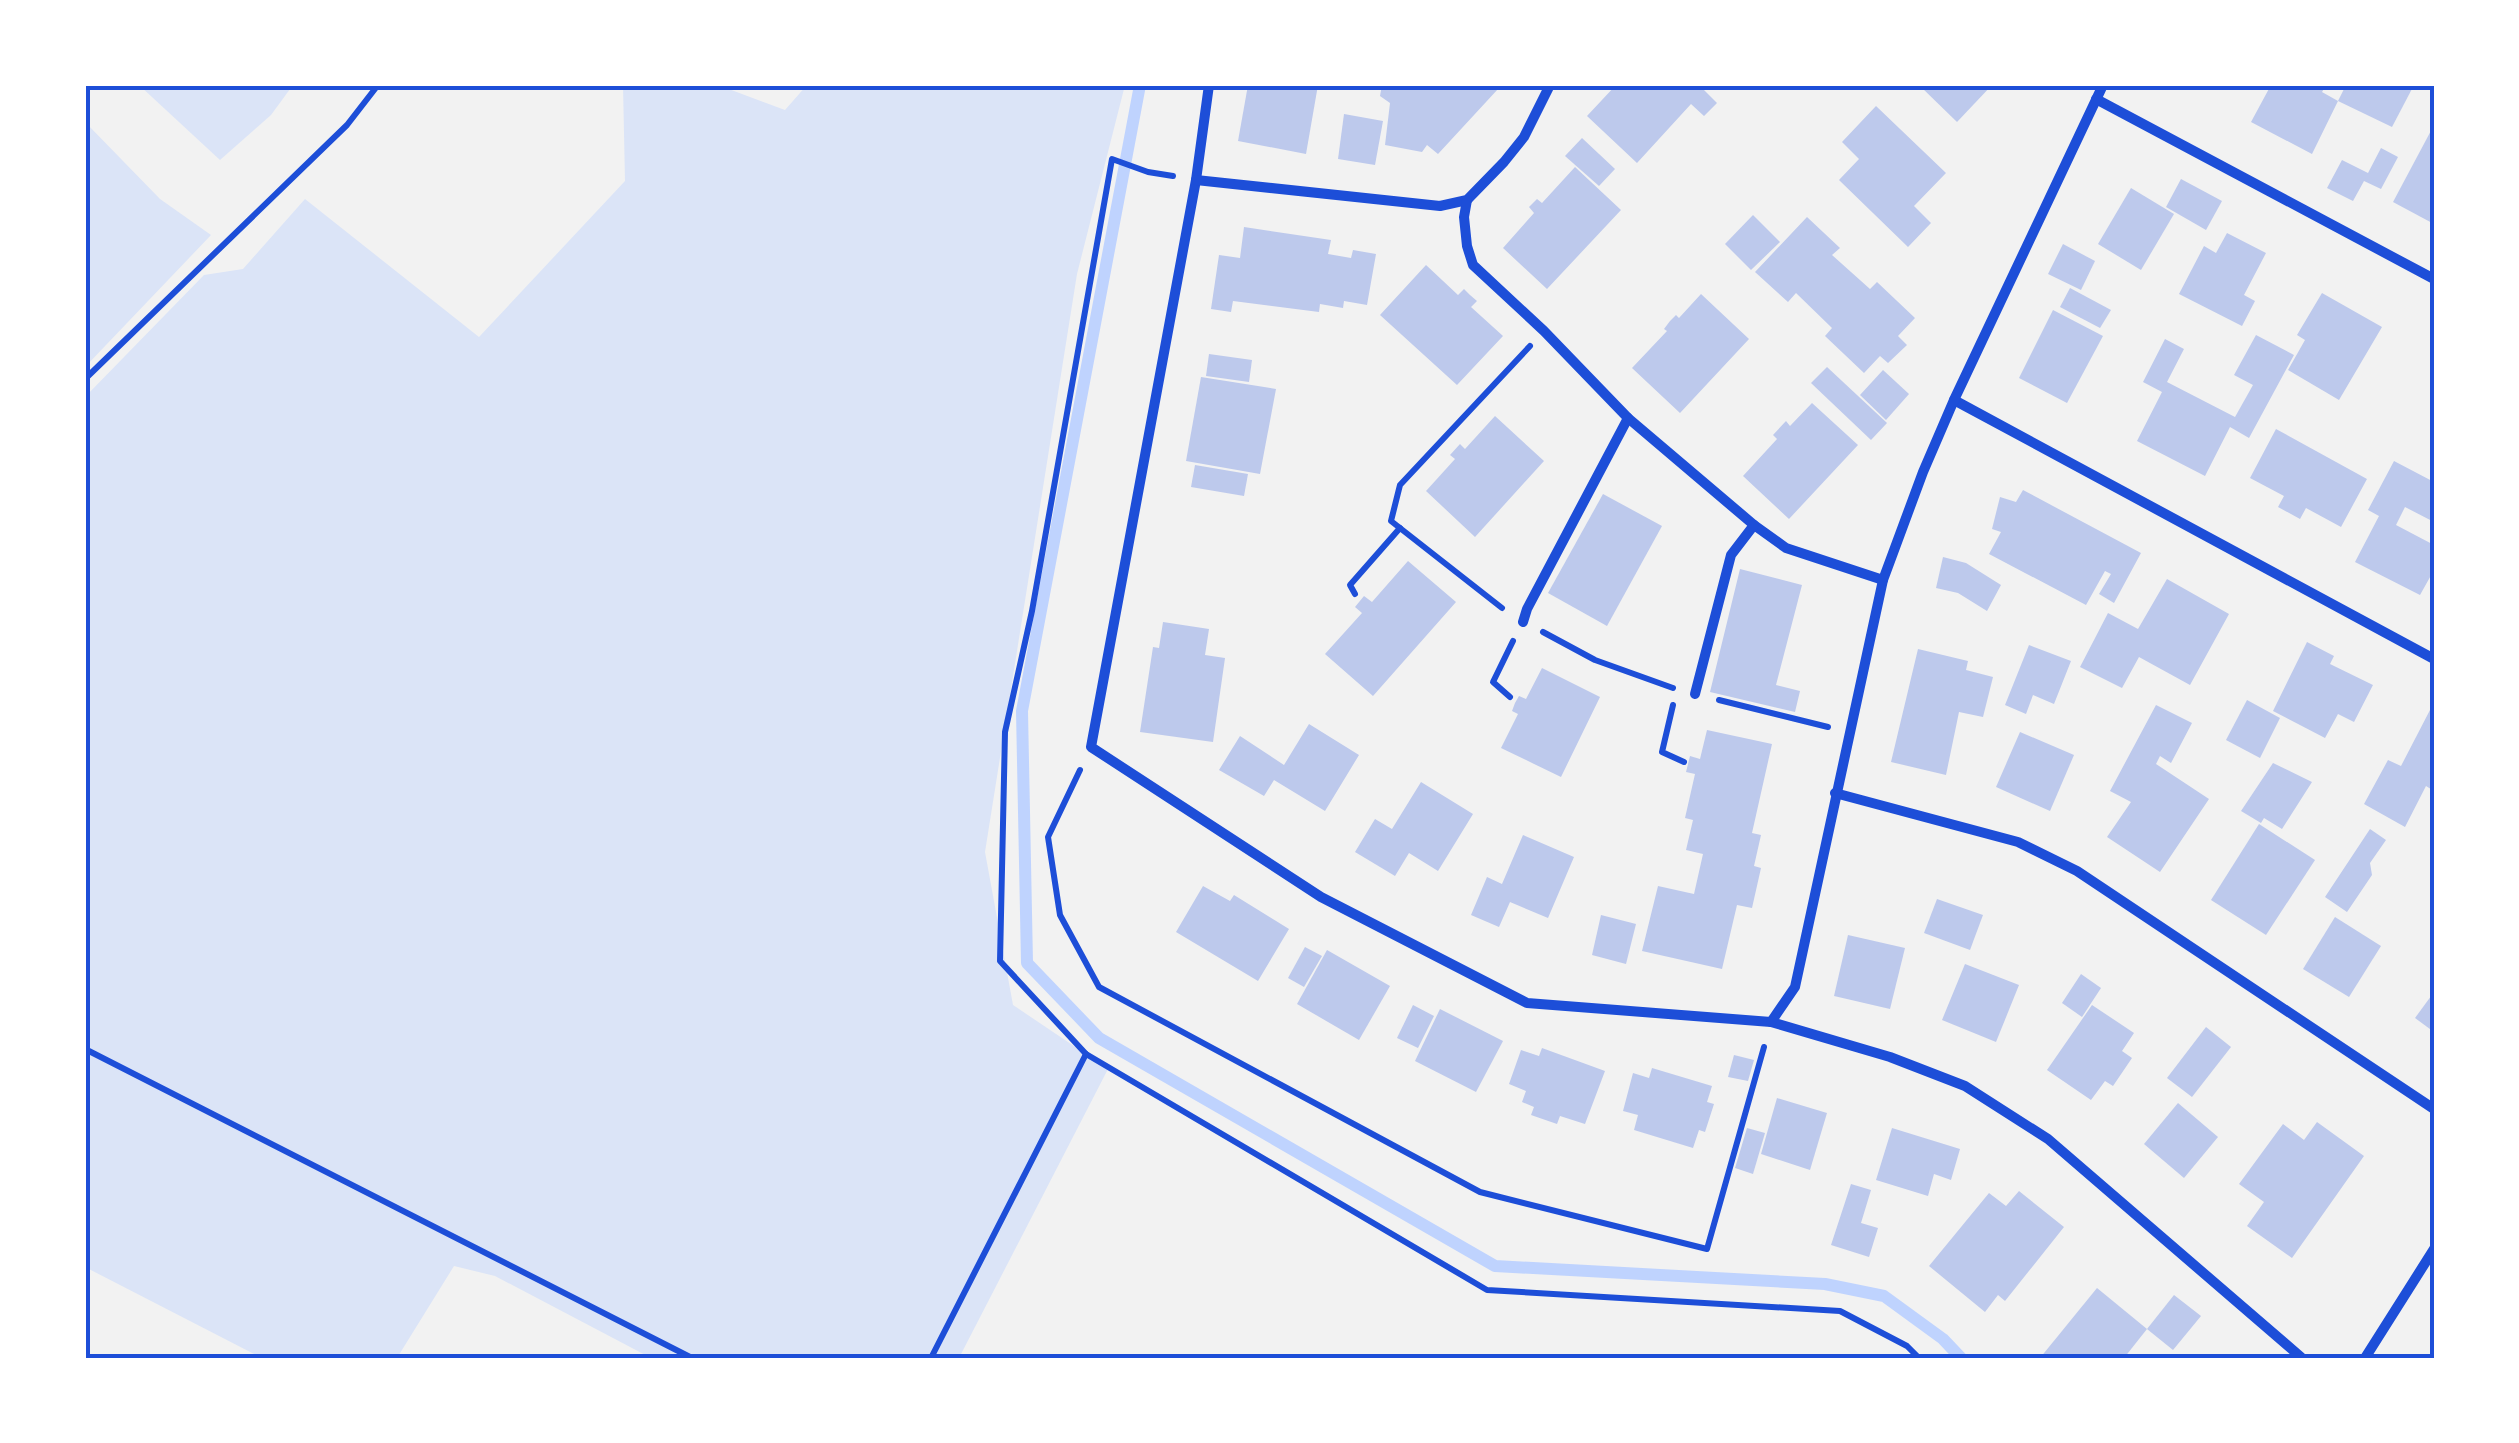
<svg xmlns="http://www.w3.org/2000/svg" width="2519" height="1443" font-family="Barlow,sans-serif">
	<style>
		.green { fill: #dbe4f7 }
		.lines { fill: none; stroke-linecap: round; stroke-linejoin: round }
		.stream { stroke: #bfd3fe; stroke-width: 12 }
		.building { fill: #bdc9ec }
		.path { stroke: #1d4ed8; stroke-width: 6 }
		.minor { stroke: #1d4ed8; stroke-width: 10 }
		.neatline { fill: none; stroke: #1d4ed8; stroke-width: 4 }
	</style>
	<rect width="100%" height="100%" fill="#f2f2f2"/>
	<!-- green -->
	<g class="green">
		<polygon points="139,85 293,85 271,115 220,160"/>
		<polygon points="623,85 718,85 785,110 807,85 1125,85 1077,274 985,852 1013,1005 1108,1069 959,1358 651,1358 495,1276 454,1266 397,1358 262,1358 85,1267 85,397 204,275 243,269 305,199 479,337 625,181"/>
		<polygon points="85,122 160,199 211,235 85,367"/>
	</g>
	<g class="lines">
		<!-- stream -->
		<polyline class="stream" points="1140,85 1022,711 1027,963 1099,1038 1495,1266 1825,1284 1884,1296 1943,1339 1961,1358"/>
	</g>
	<!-- building -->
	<g class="building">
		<polygon points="1248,85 1318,85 1306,154 1238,141"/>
		<polygon points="1382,85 1494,85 1498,89 1438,154 1427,145 1422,152 1385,145 1390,103 1380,96"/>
		<polygon points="1616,85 1699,85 1717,103 1704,116 1691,104 1637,163 1587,116"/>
		<polygon points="1919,85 1992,85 1957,122"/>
		<polygon points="2271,85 2326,85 2322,92 2338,101 2312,154 2251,122"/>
		<polygon points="2346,85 2414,85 2392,127 2338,101"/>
		<polygon points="1876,106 1946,173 1914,206 1931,223 1908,247 1839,180 1859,159 1842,142"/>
		<polygon points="1344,114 1383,121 1375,165 1338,159"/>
		<polygon points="2434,125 2434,224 2393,202"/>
		<polygon points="1582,138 1615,169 1599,186 1565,156"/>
		<polygon points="2381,148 2398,157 2381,189 2364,181 2353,201 2327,188 2342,160 2368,173"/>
		<polygon points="1575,167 1621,210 1547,289 1503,248 1534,213 1529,207 1537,199 1542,203"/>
		<polygon points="2181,179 2222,201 2206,230 2166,207"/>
		<polygon points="2131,188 2174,214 2141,270 2098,244"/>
		<polygon points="1753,215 1780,242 1751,270 1725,244"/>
		<polygon points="1807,217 1840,248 1832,255 1870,289 1877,282 1915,318 1898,336 1907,345 1888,363 1880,356 1864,373 1825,336 1832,328 1796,293 1788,302 1755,272"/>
		<polygon points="1244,227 1331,240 1328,254 1351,258 1353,250 1376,254 1367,305 1344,301 1343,308 1320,304 1319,312 1233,301 1231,312 1211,309 1219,255 1240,258"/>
		<polygon points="2227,233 2266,253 2244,295 2255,301 2242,326 2179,294 2204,246 2216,253"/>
		<polygon points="2063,244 2095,261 2081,290 2048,274"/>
		<polygon points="1426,265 1458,295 1464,289 1470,295 1477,301 1471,307 1503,336 1457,385 1380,315"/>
		<polygon points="2070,288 2111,310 2100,328 2060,307"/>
		<polygon points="2322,293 2382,327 2339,400 2288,370 2305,340 2297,335"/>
		<polygon points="1701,294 1749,339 1680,413 1632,368 1667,331 1664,329 1670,321 1676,315 1679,318"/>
		<polygon points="2053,310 2103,336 2067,403 2019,378"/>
		<polygon points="2256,335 2294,355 2249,438 2230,427 2205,476 2137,441 2162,392 2143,382 2165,339 2184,349 2167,382 2235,417 2253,385 2234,375"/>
		<polygon points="1209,354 1252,360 1249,382 1206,376"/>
		<polygon points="1827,367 1887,423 1871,440 1811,383"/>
		<polygon points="1883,370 1909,394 1886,420 1860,395"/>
		<polygon points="1201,377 1276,389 1260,474 1186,461"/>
		<polygon points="1812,403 1858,445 1789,519 1743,476 1777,439 1773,435 1786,421 1790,426"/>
		<polygon points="1495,416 1544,461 1475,537 1426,491 1455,459 1450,455 1460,444 1465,449"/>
		<polygon points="2276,429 2367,479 2341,527 2306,508 2300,519 2278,507 2284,496 2250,478"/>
		<polygon points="2394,461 2434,482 2434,522 2405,507 2396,525 2434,545 2434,570 2420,595 2355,562 2379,516 2368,510"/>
		<polygon points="1195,465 1248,474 1244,496 1191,487"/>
		<polygon points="2023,490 2141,553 2114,603 2099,594 2111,574 2105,571 2086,605 1989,554 2001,532 1992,529 2000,497 2016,502"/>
		<polygon points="1603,494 1662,526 1607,626 1548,593"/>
		<polygon points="1943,557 1966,563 2001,585 1987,611 1958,593 1936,588"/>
		<polygon points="1408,561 1456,602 1373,696 1325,654 1362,613 1355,607 1364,596 1372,602"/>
		<polygon points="1740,569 1802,585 1776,685 1800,691 1795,712 1710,692"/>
		<polygon points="2167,579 2229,614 2190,685 2139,657 2122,688 2080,667 2108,613 2138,629"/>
		<polygon points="1163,622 1209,629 1205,655 1225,658 1213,742 1140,732 1153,647 1159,648"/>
		<polygon points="2307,642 2334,656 2330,664 2373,685 2354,722 2338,714 2325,738 2273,711"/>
		<polygon points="2029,645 2071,661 2054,704 2033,695 2026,714 2005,705"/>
		<polygon points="1918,649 1968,661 1966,670 1993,677 1983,717 1959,712 1946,775 1891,762"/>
		<polygon points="1542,668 1600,697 1561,777 1501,748 1518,714 1512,711 1515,703 1519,696 1526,699"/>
		<polygon points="2247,700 2280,718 2260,758 2226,740"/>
		<polygon points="2156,705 2192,723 2171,763 2160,756 2156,764 2209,799 2160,872 2107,837 2131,802 2110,791"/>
		<polygon points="2430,710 2434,712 2434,791 2426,786 2405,827 2364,804 2388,760 2401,766"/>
		<polygon points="1309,724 1359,755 1325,811 1274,780 1264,796 1219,770 1240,736 1284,765"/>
		<polygon points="1707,730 1772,744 1752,833 1761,835 1754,866 1761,868 1752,908 1737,905 1722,969 1642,951 1658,886 1694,894 1703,854 1686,850 1693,820 1685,818 1695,774 1686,772 1690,756 1700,759"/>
		<polygon points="2020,732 2074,755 2050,811 1996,787"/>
		<polygon points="2273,763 2312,782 2282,829 2264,818 2261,823 2241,811"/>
		<polygon points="1421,782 1473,814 1438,871 1409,853 1395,876 1355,852 1375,819 1392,829"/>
		<polygon points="2259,824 2315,860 2266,935 2211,900"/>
		<polygon points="2370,829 2386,840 2370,863 2372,875 2347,912 2325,897"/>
		<polygon points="1523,835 1574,857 1548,918 1510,902 1499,927 1471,915 1487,877 1502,884"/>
		<polygon points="1203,886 1230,901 1234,895 1289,929 1258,981 1176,932"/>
		<polygon points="1937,899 1983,915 1970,950 1924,933"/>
		<polygon points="1601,915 1636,924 1626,964 1592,955"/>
		<polygon points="2335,917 2381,946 2349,997 2303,969"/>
		<polygon points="1848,935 1905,948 1890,1009 1834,996"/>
		<polygon points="1305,947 1322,956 1304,987 1288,978"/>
		<polygon points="1327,950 1390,986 1359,1040 1297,1004"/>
		<polygon points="1965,964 2019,985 1996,1042 1942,1020"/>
		<polygon points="2081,974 2101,988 2082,1017 2062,1003"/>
		<polygon points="2434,992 2434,1032 2415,1018"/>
		<polygon points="1413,1005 1434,1016 1418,1048 1397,1038"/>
		<polygon points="2092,1005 2134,1033 2122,1051 2132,1058 2113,1086 2105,1081 2091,1100 2047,1070"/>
		<polygon points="1440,1009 1503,1041 1476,1092 1415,1061"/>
		<polygon points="2206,1027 2231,1047 2192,1097 2167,1078"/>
		<polygon points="1542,1048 1605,1071 1585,1124 1560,1116 1557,1124 1531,1115 1534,1107 1522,1102 1526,1091 1509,1084 1521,1050 1539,1056"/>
		<polygon points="1734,1055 1754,1060 1748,1081 1728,1077"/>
		<polygon points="1652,1068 1712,1086 1707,1102 1714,1104 1705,1132 1699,1130 1693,1148 1634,1130 1638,1115 1623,1111 1633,1073 1649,1078"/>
		<polygon points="1777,1098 1827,1113 1810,1170 1761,1154"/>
		<polygon points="2178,1103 2218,1137 2184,1178 2144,1144"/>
		<polygon points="2317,1122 2364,1156 2292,1258 2247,1226 2264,1202 2239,1184 2283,1124 2304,1140"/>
		<polygon points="1747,1128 1765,1133 1753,1174 1735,1168"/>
		<polygon points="1892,1128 1960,1149 1951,1180 1934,1174 1928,1196 1876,1180"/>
		<polygon points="1851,1184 1871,1190 1861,1223 1878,1228 1869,1257 1831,1245"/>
		<polygon points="2019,1191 2064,1227 2005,1301 1998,1295 1985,1312 1929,1266 1989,1193 2006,1206"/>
		<polygon points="2097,1288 2147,1329 2124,1358 2040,1358"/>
		<polygon points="2174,1295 2201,1316 2173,1350 2147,1329"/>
	</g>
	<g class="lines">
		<!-- path -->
		<g class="path">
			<polyline points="1173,176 1148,172 1112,159 1032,611 1005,732 1000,961 1086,1054 1487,1290 1840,1311 1907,1346 1919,1358"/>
			<polyline points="85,379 347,125 378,85"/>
			<polyline points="1355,594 1350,585 1400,528"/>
			<polyline points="1502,608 1391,521 1400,485 1530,346"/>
			<polyline points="1543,632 1595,660 1673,688"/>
			<polyline points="1510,697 1493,682 1513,641"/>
			<polyline points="1719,700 1828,727"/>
			<polyline points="1673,705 1662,752 1684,762"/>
			<polyline points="1080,770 1048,837 1060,915 1099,987 1480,1192 1707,1249 1764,1047"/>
			<polyline points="85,1049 692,1358"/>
			<polyline points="931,1358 1086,1054"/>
		</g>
		<!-- minor -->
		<g class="minor">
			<polyline points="1209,85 1196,180 1091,747 1321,897 1527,1003 1771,1022 1890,1057 1965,1086 2048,1139 2302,1358"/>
			<polyline points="2096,99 2434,279"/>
			<polyline points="1196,180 1440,206 1467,200 1504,162 1524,137 1550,85"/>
			<polyline points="1467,200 1464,217 1467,246 1473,265 1544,331 1628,418 1754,525 1786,548 1883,580"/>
			<polyline points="1954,400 2434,659"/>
			<polyline points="1523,622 1527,609 1628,418"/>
			<polyline points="1695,694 1731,555 1754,525"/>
			<polyline points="1835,793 2018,842 2077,871 2434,1109"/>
			<polyline points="1771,1022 1795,987 1883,580 1923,472 1954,400 2103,85"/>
			<polyline points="2365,1358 2434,1249"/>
		</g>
	</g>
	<!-- border -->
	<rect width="2519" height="1443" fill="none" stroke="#ffffff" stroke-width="175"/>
	<rect x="88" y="88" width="2344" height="1268" class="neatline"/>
</svg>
